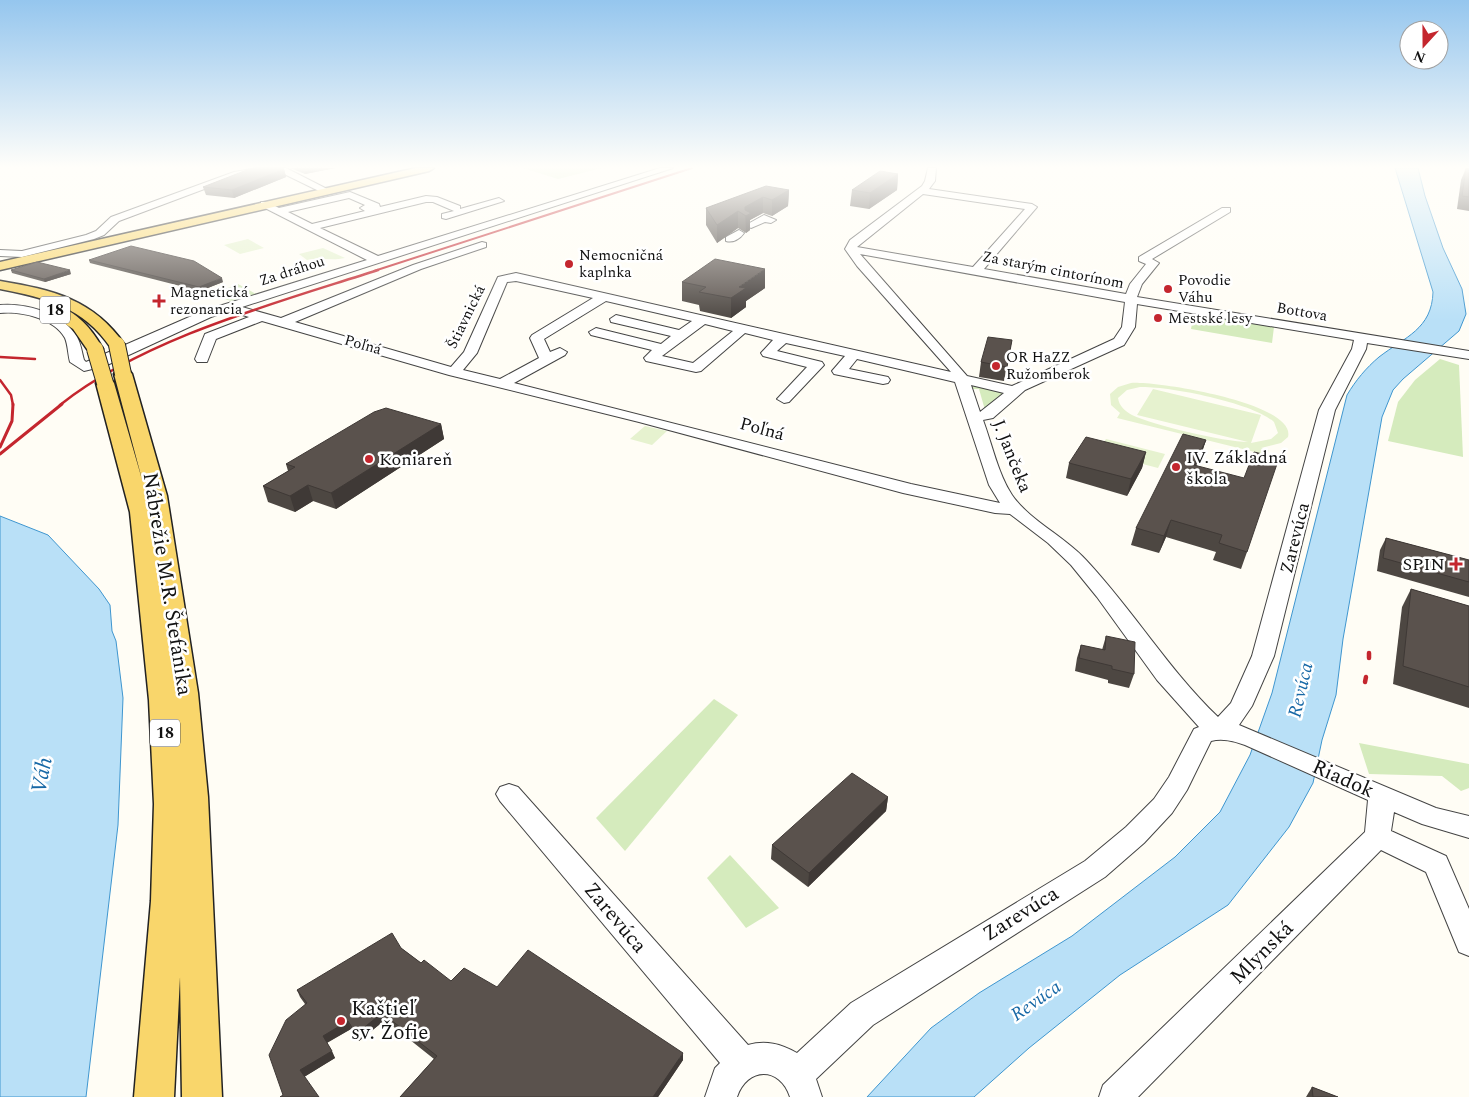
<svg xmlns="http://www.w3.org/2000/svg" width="1469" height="1097" font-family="Spectral,serif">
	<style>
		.green { fill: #d5ebbd }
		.pitch { fill: #e6f2cf; fill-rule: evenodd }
		.water { fill: #b9e0f7; stroke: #3f96cf }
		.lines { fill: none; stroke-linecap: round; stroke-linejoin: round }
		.minor-casing { stroke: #444; stroke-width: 2 }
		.major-casing { stroke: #222; stroke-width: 3 }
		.minor { fill: #fff; fill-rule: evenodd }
		.major { fill: #f9d66b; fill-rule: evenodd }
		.rail-far3 { stroke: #c4262e; stroke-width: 2 }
		.rail-far2 { stroke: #c4262e; stroke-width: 2.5 }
		.rail-far1 { stroke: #c4262e; stroke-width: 3 }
		.rail { stroke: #c4262e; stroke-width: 4.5 }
		.major-bridge-casing { stroke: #222; stroke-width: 18; stroke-linecap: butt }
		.major-bridge { stroke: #f9d66b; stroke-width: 16 }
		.wall { fill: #4d4742 }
		.shaded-wall { fill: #3f3936 }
		.building { fill: #5a524d; stroke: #3f3936 }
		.poi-dot { fill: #c4262e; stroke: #fff; stroke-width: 2 }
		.labels { text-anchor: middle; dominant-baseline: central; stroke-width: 5; stroke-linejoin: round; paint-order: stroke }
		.far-poi-label { font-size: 15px; fill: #111; stroke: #fff; text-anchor: start }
		.far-street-label { font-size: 15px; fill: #111; stroke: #fff }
		.shield { fill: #fff; stroke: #585858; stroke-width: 1 }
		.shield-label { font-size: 16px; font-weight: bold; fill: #111 }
		.street-label { font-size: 18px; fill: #111; stroke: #fff }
		.poi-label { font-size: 18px; fill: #111; stroke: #fff; text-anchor: start }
		.water-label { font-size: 19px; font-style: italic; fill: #1768a6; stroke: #fff }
		.near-street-label { font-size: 21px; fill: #111; stroke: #fff }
		.near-poi-label { font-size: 21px; fill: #111; stroke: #fff; text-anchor: start }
		.near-water-label { font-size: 22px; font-style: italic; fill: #1768a6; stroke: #fff }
	</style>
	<rect width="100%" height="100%" fill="#fffdf5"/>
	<!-- green -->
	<g class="green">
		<polygon points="523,168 602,168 558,179"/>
		<polygon points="238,284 258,295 235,302 210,295"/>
		<polygon points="1194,313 1274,327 1272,343 1191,329"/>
		<polygon points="1440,359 1459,365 1463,457 1388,441 1398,402 1415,380"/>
		<polygon points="974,384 1001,391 1004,393 987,412 980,412 979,410 985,410 979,389 970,389 968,385"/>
		<polygon points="714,699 738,715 625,851 596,818"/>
		<polygon points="1359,743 1469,764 1469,788 1461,791 1442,776 1369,774"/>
		<polygon points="730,855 779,908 746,928 707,878"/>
	</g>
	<!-- pitch -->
	<g class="pitch">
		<polygon points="248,239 264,248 240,254 224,245"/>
		<path d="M323,248L345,258C331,261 321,257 307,260L299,254Z"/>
		<path d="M1131,383C1156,381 1297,403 1288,437L1281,443L1261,448L1269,450L1267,455L1117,418L1120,413L1111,405L1110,394L1118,387ZM1140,387C1169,386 1254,403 1274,422L1278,433L1271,439L1251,443L1261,415L1153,389L1137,415L1248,442C1224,442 1153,425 1132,415C1125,411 1119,406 1118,398L1127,390Z"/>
		<polygon points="645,426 667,431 652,445 630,439"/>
		<polygon points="1106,439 1165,454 1158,468 1097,452"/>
	</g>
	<!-- water -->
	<g class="water">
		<path d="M1395,168H1418L1425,196L1443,248L1462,289L1466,314L1459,331L1403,379L1393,390L1382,417L1343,639L1336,695L1322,740L1313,783L1289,827L1228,905L1120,975L1029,1048L974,1097H867L931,1028L979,993L1072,936L1175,857L1220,812L1250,755L1272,693L1347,395C1356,380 1366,368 1379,357C1405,337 1432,329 1433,292Z"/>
		<polygon points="0,516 48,535 99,589 110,605 112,631 116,641 123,698 118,825 86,1097 0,1097"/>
	</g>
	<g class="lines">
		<defs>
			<g id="minor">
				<polygon points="258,168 286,168 331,191 323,193 276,170 239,176 119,221 104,235 94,239 22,257 0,256 0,250 22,251 86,235 96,231 111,217 234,172"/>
				<path d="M660,168H673L242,307L281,318L413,265L482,242L486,243V247L421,269L295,322L451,367L464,352L498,277L516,273L951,372L857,266L845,249L850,240L922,186L925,181L928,168H936L935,181L929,189L1032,204L1037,207L984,269L1126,294L1130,284L1146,264L1139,261V257L1222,208H1230V212L1152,259L1159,263L1142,284L1137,297L1469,351V359L1367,343L1366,349L1335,410L1274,656L1252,706L1239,725L1436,808L1469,816V838L1422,824L1394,812L1391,831L1446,856L1469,909V956L1459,952L1426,872L1381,850L1138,1097H1099L1103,1085L1365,832L1368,800L1245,745C1233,741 1223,738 1211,741L1187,790L1172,813L1144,843L1105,877L873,1025L816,1079L822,1097H790C780,1066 747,1067 737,1097H705L715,1068L720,1063L500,801L496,794L500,787L509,784L518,787L748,1045C766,1040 781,1044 797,1053L851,1003L1085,861L1126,827L1154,799L1169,777L1194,729L1199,727L1157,680L1097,597L1071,565L1048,543L1010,514L995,513L903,493L639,422L449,375L262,321L216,339L207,362H197L195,359L205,334L249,317L229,311L211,317L105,366L84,371L70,362C68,355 68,345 65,338C54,318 21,311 0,313V305C27,303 63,313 77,337C81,344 82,353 84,360L86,362L203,311L367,260L261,206V202H267L279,208L350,192L379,204L380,207L426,196L437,197L460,206V209L499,198L504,201L446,219L442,218V214L454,211L433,202H426L320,228L378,256ZM923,194L1025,209L973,267L857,247ZM349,198L365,205L360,208L365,211L312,224L288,212ZM860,254L1125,302L1122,327L1114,339L1012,386L967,376ZM516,281L593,298L532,335L530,338L539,358L500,379L463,370L477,353L507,282ZM606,301L692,321L679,330L616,315L610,319L611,322L671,336L661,344L596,328L589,332L591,335L652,350L644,358L646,361L696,372L701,371L745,333L773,340L761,353L763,356L807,367L777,399L784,403L789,402L824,365L822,362L777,351L786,343L845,356L832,371L834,374L883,384L888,383L890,380L888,377L849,369L857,359L955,382L989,485L1000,503L911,484L514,383L565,355L567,352L560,348L550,352L544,339ZM1137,304L1354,340L1352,349L1319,410L1252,656L1231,703L1218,717C1168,669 1133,610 1086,560C1064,536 1030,521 1012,495C998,474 992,444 983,420L993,418L1025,390L1124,345L1135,327ZM705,324L733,331L693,363L662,356ZM971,385L1004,393L980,412Z"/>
				<polygon points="764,215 776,220 771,223 765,222 751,228 746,225"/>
				<path d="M739,230L744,233C740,239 733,243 726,241V237Z"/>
			</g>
			<g id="major">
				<polygon points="416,168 434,168 429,171 0,270 0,262"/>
				<path d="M0,281C53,290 93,299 125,345L117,350L111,348C83,307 47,298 0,289Z"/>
				<path d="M54,305C77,311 92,329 103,349L101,352H89L73,329L49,313L46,310L49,307Z"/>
				<polygon points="123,369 129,370 132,374 167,496 198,693 208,797 222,1097 182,1097 180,977 174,1097 134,1097 151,901 154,804 149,700 130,512 96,383 99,379 111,379 114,383 143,483 114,374 117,370"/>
			</g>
		</defs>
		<!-- minor casing -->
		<use href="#minor" class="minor-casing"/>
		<!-- major casing -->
		<use href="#major" class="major-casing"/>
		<!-- minor -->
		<use href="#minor" class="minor"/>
		<!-- major -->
		<use href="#major" class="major"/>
		<!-- rail-far3 -->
		<polyline class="rail-far3" points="374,271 692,168"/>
		<!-- rail-far2 -->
		<g class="rail-far2">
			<polyline points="0,357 35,359"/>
			<polyline points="0,380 11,395 13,405"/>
			<path d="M60,405C144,338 276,303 378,270"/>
		</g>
		<!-- rail-far1 -->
		<g class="rail-far1">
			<polyline points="0,447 12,421 13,404"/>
			<polyline points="0,454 62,404"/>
		</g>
		<!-- rail -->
		<g class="rail">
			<polyline points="1369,653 1369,658"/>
			<polyline points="1365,682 1366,677"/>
		</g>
		<defs>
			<g id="major-bridge">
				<polyline points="117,345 123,374"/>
				<polyline points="95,349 105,383"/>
			</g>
		</defs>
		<!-- major-bridge casing -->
		<use href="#major-bridge" class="major-bridge-casing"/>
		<!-- major-bridge -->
		<use href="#major-bridge" class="major-bridge"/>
	</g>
	<!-- wall -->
	<g class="wall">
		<polygon points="290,168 335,168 305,174"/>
		<polygon points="1466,168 1469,168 1469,211 1457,209 1461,180"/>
		<polygon points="284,169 286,177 234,198 206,195 203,187"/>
		<polygon points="898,174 897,190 869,209 850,206 852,190"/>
		<polygon points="789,190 788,206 772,216 763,213 750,220 750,230 746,233 738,228 717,243 706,225 706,208"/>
		<polygon points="89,260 223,282 200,291 90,263"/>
		<polygon points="11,270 71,274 45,282 12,273"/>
		<polygon points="682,282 765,288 746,301 746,307 731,318 700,311 699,305 682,301"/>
		<polygon points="1012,340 1004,381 979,377 981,362"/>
		<polygon points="441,424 444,439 336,509 313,501 295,512 268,502 263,486 288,471 286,464"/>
		<polygon points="1206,440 1201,455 1196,465 1247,552 1241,569 1213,560 1216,552 1166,537 1159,553 1131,545 1136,528"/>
		<polygon points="1146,452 1142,468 1127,496 1066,478 1069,463"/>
		<polygon points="1386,538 1469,560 1469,597 1377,571 1380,550"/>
		<polygon points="1411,589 1469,606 1469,708 1393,684 1402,607"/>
		<polygon points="1106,636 1134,674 1129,688 1108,683 1108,680 1075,671 1077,658 1081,645 1102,650"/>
		<polygon points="888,797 886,811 808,887 771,859 772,845"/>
		<polygon points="401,948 421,963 451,981 497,987 683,1060 658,1097 400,1097 434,1059 385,1020 359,1041 351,1029 327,1043 335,1058 304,1077 283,1095 305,1004 300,997 297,990"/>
		<polygon points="1312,1087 1338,1097 1306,1097"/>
	</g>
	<!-- shaded-wall -->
	<g class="shaded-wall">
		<polygon points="322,168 335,168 305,174 304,172"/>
		<polygon points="284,169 286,177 234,198 232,190"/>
		<polygon points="898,174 897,190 869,209 870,193"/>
		<polygon points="789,190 788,206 772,216 772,200"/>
		<polygon points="763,197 763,213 750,220 750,230 746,233 745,207"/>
		<polygon points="738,211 738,228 717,243 717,225"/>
		<polygon points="765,269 765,288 746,301 746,307 731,318 731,298 739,287"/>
		<polygon points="70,270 71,274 45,282 44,279"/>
		<polygon points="222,278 223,282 200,291 199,287"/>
		<polygon points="441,424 444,439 336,509 331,493"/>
		<polygon points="1206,440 1201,455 1189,481 1194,465"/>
		<polygon points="1146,452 1142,468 1127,496 1131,479"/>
		<polygon points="308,485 313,501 295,512 290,496"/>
		<polygon points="1171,520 1166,537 1159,553 1164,536"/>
		<polygon points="888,797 886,811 808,887 809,873"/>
		<polygon points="382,1013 385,1020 359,1041 356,1034"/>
		<polygon points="348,1021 351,1029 326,1043 323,1036"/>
		<polygon points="332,1051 335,1058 304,1077 300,1070"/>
		<polygon points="683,1053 683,1060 658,1097 653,1097"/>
	</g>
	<!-- building -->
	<g class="building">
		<polygon points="252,168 281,168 284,169 232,190 203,187"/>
		<polygon points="296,168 322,168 304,172"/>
		<polygon points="1466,168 1469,168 1469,197 1462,196"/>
		<polygon points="880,171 898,174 870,193 852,190"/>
		<polygon points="766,186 789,190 772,200 763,197 745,207 745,210 751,213 746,216 738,211 717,225 706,208"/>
		<polygon points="131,246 194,261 222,278 199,287 89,260"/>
		<polygon points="715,259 765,269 739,287 746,288 731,298 699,292 706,287 682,282"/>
		<polygon points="37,262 70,270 44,279 11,270"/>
		<polygon points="988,337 1012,340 1007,367 981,362"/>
		<polygon points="386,408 441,424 331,493 308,485 290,496 263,486 295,467 286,464 374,412"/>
		<polygon points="1183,434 1206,440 1194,465 1244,478 1254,452 1279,458 1247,552 1219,543 1222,535 1171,520 1164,536 1136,528"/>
		<polygon points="1086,437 1146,452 1131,479 1069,463"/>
		<polygon points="1386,538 1469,560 1469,582 1383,558"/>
		<polygon points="1411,589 1469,606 1469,687 1403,666"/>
		<polygon points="1106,636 1135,642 1134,674 1112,669 1112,666 1079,658 1081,645 1105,650"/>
		<polygon points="852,773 888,797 809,873 772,845"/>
		<polygon points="392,933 401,948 421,963 424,960 451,981 464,968 497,987 528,950 683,1053 653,1097 400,1097 437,1056 382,1013 356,1034 348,1021 323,1036 332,1051 300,1070 319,1097 280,1097 283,1095 269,1055 286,1020 307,1003 297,990"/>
		<polygon points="1312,1087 1338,1097 1313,1097"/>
	</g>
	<!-- sky -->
	<linearGradient id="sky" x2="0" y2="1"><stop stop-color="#95c6ee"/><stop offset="0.52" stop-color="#fffefa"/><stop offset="1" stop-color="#fffefa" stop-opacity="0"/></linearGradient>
	<rect width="1469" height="321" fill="url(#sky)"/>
	<!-- markers -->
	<g class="poi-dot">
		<circle cx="569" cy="264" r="5"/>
		<circle cx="1168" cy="289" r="5"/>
		<path d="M156.5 293.5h5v5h5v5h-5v5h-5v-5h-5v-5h5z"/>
		<circle cx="1158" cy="318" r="5"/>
		<circle cx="996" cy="366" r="5"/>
		<circle cx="369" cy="459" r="5"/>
		<circle cx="1176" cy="467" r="5"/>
		<path d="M1453.5 556.5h5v5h5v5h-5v5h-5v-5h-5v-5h5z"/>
		<circle cx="341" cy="1021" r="5"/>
	</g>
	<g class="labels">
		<!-- far-poi labels -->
		<g class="far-poi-label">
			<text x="579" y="255">Nemocničná<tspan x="579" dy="17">kaplnka</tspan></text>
			<text x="1178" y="280">Povodie<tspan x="1178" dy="17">Váhu</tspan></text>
			<text x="170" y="292">Magnetická<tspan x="170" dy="17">rezonancia</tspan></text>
			<text x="1168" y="318">Mestské lesy</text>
			<text x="1006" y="357">OR HaZZ<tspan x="1006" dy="17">Ružomberok</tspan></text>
		</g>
		<!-- far-street labels -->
		<g class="far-street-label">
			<text transform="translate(1053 270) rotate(11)">Za starým cintorínom</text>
			<text transform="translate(292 271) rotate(-18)">Za dráhou</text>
			<text transform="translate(1302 312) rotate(10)">Bottova</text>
			<text transform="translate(466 317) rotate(-64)">Štiavnická</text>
			<text transform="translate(363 345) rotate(16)">Poľná</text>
		</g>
		<!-- shield labels -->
		<g class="shield">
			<rect x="40" y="296.5" width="30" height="27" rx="4"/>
			<rect x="150" y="719.5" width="30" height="27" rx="4"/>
		</g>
		<g class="shield-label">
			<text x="55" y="310">18</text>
			<text x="165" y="733">18</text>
		</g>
		<!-- street labels -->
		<g class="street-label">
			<text transform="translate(762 429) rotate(15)">Poľná</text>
			<text transform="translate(1012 456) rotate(68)">J. Jančeka</text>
			<text transform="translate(1295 538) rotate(-76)">Zarevúca</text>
		</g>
		<!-- poi labels -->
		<g class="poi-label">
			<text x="1186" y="457">IV. Základná<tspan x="1186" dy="21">škola</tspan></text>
			<text x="379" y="459">Koniareň</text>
			<text x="1445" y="564" text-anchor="end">SPIN</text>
		</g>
		<!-- water labels -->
		<g class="water-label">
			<text transform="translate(1301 690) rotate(-77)">Revúca</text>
			<text transform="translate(1036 1001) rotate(-35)">Revúca</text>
		</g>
		<!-- near-street labels -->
		<g class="near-street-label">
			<text transform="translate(167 584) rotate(81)">Nábrežie M.R. Štefánika</text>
			<text transform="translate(1343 779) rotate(24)">Riadok</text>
			<text transform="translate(1021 914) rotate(-32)">Zarevúca</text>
			<text transform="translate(615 918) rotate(50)">Zarevúca</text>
			<text transform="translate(1262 953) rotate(-45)">Mlynská</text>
		</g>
		<!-- near-poi labels -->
		<g class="near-poi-label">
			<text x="351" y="1009">Kaštieľ<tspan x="351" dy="24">sv. Žofie</tspan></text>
		</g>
		<!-- near-water labels -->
		<g class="near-water-label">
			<text transform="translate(42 775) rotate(-79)">Váh</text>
		</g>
	</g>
	<!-- north arrow -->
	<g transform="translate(1424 45) rotate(201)"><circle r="24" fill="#ffffff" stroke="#a0a0a0"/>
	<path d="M0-4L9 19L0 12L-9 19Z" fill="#c4262e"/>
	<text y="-8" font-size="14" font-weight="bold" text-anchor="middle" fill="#111111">N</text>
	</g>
</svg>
